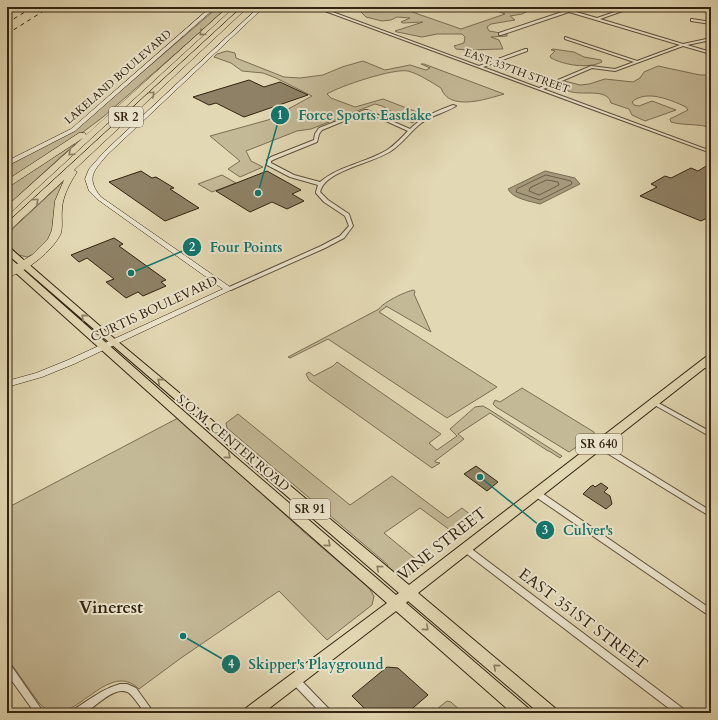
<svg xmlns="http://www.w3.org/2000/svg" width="718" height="720" font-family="Cardo,serif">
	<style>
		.green { fill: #c4b997; stroke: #7b6e54 }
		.water { fill: #a69a7c; stroke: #786a51 }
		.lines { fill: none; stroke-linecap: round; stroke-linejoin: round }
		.shore { stroke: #6c5e46; stroke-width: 1 }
		.building { fill: #8e8165; stroke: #322310 }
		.street-casing { stroke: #5e5039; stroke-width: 2 }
		.secondary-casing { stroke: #322310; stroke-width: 1 }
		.primary-casing { stroke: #322310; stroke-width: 2 }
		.highway-casing { stroke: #322310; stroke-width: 1 }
		.street { fill: #ece6ce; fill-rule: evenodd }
		.secondary { fill: #ece6ce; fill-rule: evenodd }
		.primary { fill: #e2d8b3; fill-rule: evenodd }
		.highway { fill: #e2d8b3; fill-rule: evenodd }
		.rail { stroke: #322310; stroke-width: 1; stroke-dasharray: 4 4; stroke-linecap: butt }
		.oneway { stroke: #8a7e62 }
		.labels { text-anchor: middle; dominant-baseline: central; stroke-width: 4; stroke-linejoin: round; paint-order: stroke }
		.far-street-label { font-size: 11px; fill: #322310; stroke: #ece6ce }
		.shield { fill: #ece6ce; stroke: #6a5e49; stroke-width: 1 }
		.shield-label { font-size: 12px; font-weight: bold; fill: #322310 }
		.street-label { font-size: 13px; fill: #322310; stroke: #ece6ce }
		.near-street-label { font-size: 16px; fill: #322310; stroke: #ece6ce }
		.near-neighbourhood-label { font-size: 17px; font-weight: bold; fill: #322310; stroke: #ece6ce }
		.leader { fill: none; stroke: #0f766e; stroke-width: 1.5 }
		.callout-dot { fill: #0f766e; stroke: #ece6ce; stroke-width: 1.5 }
		.mark-label { font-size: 12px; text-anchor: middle; font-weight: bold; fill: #fff }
		.callout-label { font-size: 14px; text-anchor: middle; font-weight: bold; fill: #0f766e; stroke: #ece6ce; stroke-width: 4; stroke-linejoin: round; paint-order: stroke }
	</style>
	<rect width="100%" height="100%" fill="#e2d8b3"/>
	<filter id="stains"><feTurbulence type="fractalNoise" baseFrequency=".005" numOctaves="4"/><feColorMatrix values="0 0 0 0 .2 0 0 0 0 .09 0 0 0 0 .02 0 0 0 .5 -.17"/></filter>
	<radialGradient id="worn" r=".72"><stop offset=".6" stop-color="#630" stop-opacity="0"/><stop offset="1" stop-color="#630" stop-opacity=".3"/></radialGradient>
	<!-- green -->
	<g class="green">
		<polygon points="218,7 229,7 103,117 79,135 7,182 7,166 75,130"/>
		<polygon points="366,7 398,7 461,29 505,14 486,7 534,8 522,14 510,16 515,20 491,24 487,27 489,31 507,34 507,36 491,37 499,40 503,49 467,50 456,49 454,46 464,43 465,37 462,34 437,34 422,37 397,32 395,31 423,22 403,23 401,22 410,18 397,17 391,20 382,21 366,17 360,11"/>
		<path d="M553,49L574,52L584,57L601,60L602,62C588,69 564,65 551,58L550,56L555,51L551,50Z"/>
		<path d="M227,51L235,53L236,58L284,77L300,78L323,75L342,67L363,61L385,70L410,65L426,70L430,68L421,64H424L504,94C487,99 449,112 441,88C431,82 419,74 408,71C394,68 340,86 327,94L331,98L355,107L383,99L425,115L412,123L382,106L375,104L311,129L297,131L246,151L251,161L263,167L240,177L228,169L240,161L210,136L268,120L312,96L276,78L263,73L242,71L231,63L214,57L217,54Z"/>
		<path d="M658,66L700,75H711V128C698,123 684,126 671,122L670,119L688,110L686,107C671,100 646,89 632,102L634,105L639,106L652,101L676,110L645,121L632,115L629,109L611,103C606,83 568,103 560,83L565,81L580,85L589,84L605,79L633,82L640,78L644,72Z"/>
		<polygon points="73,144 75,144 7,206 7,187"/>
		<polygon points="222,175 236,183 212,192 198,184"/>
		<polygon points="65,180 51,239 34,254 27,257 19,255 7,244 7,234"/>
		<path d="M414,290L415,292L414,294L431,332L386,306V307L379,312L497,387L447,418L328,339L290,358L288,357L379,309C382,303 406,291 414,290Z"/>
		<polygon points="337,362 441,434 429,443 437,450 457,436 450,429 475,407 483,406 490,410 562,456 560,458 549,451 548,451 490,413 458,434 464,439 435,461 435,462 440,463 432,468 309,380 306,374 309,372 314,376 333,366"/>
		<polygon points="522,388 594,432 594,435 569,452 496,407 493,404 495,400 500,402"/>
		<polygon points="238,414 350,505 392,476 448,518 462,508 476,519 477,525 460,537 458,536 420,508 384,533 423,565 408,576 394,573 387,566 388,565 227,428 226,423"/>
		<path d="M178,418L304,532L369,588L374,596L372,605L327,640L279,591L181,658L139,689C109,660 79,720 49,712L39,703L7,658V647L9,646L7,643V508Z"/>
		<polygon points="447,701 451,702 463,713 432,713"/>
	</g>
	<!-- water -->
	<path class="water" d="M545,171L575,178L580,184L540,204C530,201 513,199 508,189Z"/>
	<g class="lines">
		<!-- shore -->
		<g class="shore">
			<polygon points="546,175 571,181 572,184 540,200 516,192 517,189"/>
			<polygon points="547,180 558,182 559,185 539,195 529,191 530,188"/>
		</g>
	</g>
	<!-- building -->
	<g class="building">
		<polygon points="249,80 264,87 280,82 308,95 244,117 216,103 209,105 193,97"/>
		<polygon points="711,163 711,218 709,217 701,221 640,196 657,187 651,184 665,176 671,178 691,168 698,171"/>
		<polygon points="141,171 152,178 156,177 174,188 170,189 199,208 165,221 109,182"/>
		<polygon points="267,171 301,190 292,194 304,201 287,209 272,202 250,212 216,191"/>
		<polygon points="114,238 123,244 119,246 166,280 161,282 166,286 143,296 138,292 126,298 106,282 114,279 87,258 79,262 71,255"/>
		<polygon points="476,466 498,482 487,491 464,474"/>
		<polygon points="601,483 608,488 604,492 610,496 612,504 606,509 583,494 590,487 593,485 595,487"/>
		<polygon points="387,667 398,668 428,695 407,713 369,713 352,696"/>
	</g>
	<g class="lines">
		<defs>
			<g id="street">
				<polygon points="314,7 319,7 479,66 525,49 527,49 527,51 483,67 539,88 591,66 615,69 634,62 565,39 565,37 637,61 680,45 569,12 501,35 499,35 499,33 565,11 554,7 559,7 597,18 629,7 634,7 600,19 683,44 711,38 711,40 687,45 711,52 711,54 683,46 615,71 592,68 543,89 711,151 711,153"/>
				<polygon points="692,19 711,22 711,24 691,21 691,19"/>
				<path d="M453,105L456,106C445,113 431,115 420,124C410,132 403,143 391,151C372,163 338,168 324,184C322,186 321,189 320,192L328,200L349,214L353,226L344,238L325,248L231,290H227L226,289L227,288L321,246L340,236L349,226L345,216L324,202L316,193V192L318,185L290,177L267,165V160L271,157L314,140L315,134L319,128L365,110H367L410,129C422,117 437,111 453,105ZM366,112L408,131C401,138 395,145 387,150C365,163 339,166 320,182L294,175L271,163V161L275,159L317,142L319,134L322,130Z"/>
				<polygon points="702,362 711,366 711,371 700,365 699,364 700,363"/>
				<polygon points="653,400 711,432 711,437 651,403 650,402 651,401"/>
				<polygon points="597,443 601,443 711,511 711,517 597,447 596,445"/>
				<polygon points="536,490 539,491 711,609 711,616 708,615 533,495 532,493 533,491"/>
				<polygon points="466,546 469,547 685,710 686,713 675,713 463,551 462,549 463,547"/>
				<polygon points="7,663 10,664 44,713 35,713 7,674"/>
				<polygon points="295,676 298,677 330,710 331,713 321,713 292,683 291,680 292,677"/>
				<path d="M120,684H127L136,688L154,713H145C140,707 135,698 129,693C115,684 95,708 84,713C81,714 75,713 72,713L73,710C89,700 102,689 120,684Z"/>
			</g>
			<g id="secondary">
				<polygon points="211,7 216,7 75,131 7,166 7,161 71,129"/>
				<path d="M259,7H264L108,154C94,170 85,178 101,197L233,289L74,364L42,377L7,387V381L36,373L68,360L223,289L97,199L89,191L85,179L89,169L104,152Z"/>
			</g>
			<polygon id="primary" points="7,247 10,248 116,340 409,585 707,356 711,355 711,363 418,593 555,708 557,713 539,713 408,601 406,603 528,708 530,713 512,713 396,611 263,713 244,713 246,708 387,603 223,459 7,265 7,257 10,258 231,453 396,595 399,593 7,254"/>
			<g id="highway">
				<polygon points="228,7 234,7 10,213 7,214 7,206 83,138 10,186 7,187 7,180 79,133 85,133 86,135"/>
				<path d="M242,7H248L74,170L77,172C70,183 63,195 62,209C61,217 63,225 61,233C54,250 25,273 7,277V270L32,255L48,239L52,230L55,201L64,180L10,230L7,231V223Z"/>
			</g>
		</defs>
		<!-- street casing -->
		<use href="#street" class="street-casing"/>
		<!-- secondary casing -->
		<use href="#secondary" class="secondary-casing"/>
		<!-- primary casing -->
		<use href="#primary" class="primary-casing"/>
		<!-- highway casing -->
		<use href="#highway" class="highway-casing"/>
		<!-- street -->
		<use href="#street" class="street"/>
		<!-- secondary -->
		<use href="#secondary" class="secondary"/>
		<!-- primary -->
		<use href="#primary" class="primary"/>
		<!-- highway -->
		<use href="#highway" class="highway"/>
		<!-- rail -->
		<g class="rail">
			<polyline points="7,23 33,7"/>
			<polyline points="7,34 50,7"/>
		</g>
	</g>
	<!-- one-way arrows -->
	<defs><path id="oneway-chevron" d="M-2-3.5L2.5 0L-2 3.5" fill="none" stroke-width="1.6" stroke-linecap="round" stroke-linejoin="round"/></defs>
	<g class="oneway">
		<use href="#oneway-chevron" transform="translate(202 33) rotate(138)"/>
		<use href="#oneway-chevron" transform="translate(152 94) rotate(-43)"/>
		<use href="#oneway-chevron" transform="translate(71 153) rotate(138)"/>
		<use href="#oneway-chevron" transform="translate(36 201) rotate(-43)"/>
		<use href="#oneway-chevron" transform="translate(84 317) rotate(-139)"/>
		<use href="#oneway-chevron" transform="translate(160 381) rotate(-140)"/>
		<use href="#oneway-chevron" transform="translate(228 456) rotate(41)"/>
		<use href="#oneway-chevron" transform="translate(328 544) rotate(41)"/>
		<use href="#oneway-chevron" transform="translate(379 568) rotate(-139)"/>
		<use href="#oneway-chevron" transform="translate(426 628) rotate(41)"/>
		<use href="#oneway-chevron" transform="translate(496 667) rotate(-140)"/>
	</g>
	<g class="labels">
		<!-- far-street labels -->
		<g class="far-street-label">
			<text transform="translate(517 71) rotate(20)">EAST 337TH STREET</text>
			<text transform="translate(118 77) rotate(-41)">LAKELAND BOULEVARD</text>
		</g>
		<!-- shield labels -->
		<g class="shield">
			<rect x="109" y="107" width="34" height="20" rx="3"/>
			<rect x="576" y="434" width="46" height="20" rx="3"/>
			<rect x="290" y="499" width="40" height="20" rx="3"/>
		</g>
		<g class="shield-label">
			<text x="126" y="117">SR 2</text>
			<text x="599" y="444">SR 640</text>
			<text x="310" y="509">SR 91</text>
		</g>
		<!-- street labels -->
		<g class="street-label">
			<text transform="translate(154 309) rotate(-25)">CURTIS BOULEVARD</text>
			<text transform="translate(233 443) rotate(40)">S.O.M. CENTER ROAD</text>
		</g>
		<!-- near-street labels -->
		<g class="near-street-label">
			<text transform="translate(442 544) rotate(-38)">VINE STREET</text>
			<text transform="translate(583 619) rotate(37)">EAST 351ST STREET</text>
		</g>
		<!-- near-neighbourhood labels -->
		<g class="near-neighbourhood-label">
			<text x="111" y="607">Vinerest</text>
		</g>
	</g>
	<!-- callouts -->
	<path class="leader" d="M258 193L280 115M131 273L192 247M480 477L545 530M183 636L231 664"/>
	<g class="callout-dot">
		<circle cx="258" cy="193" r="4"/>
		<circle cx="131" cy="273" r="4"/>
		<circle cx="480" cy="477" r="4"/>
		<circle cx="183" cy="636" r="4"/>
		<circle cx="280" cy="115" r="10"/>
		<circle cx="192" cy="247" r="10"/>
		<circle cx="545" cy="530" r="10"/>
		<circle cx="231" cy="664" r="10"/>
	</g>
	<g class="mark-label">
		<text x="280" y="119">1</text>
		<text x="192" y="251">2</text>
		<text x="545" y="534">3</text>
		<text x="231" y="668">4</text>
	</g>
	<g class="callout-label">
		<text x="365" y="120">Force Sports Eastlake</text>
		<text x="246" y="252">Four Points</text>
		<text x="588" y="535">Culver's</text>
		<text x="316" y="669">Skipper's Playground</text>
	</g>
	<!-- margin -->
	<rect width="718" height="720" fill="none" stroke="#e2d8b3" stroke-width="24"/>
	<rect x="8" y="8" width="702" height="704" fill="none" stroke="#322310" stroke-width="2"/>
	<rect x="12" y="12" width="694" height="696" fill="none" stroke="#322310"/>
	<rect width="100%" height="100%" filter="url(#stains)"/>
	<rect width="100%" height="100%" fill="url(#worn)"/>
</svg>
